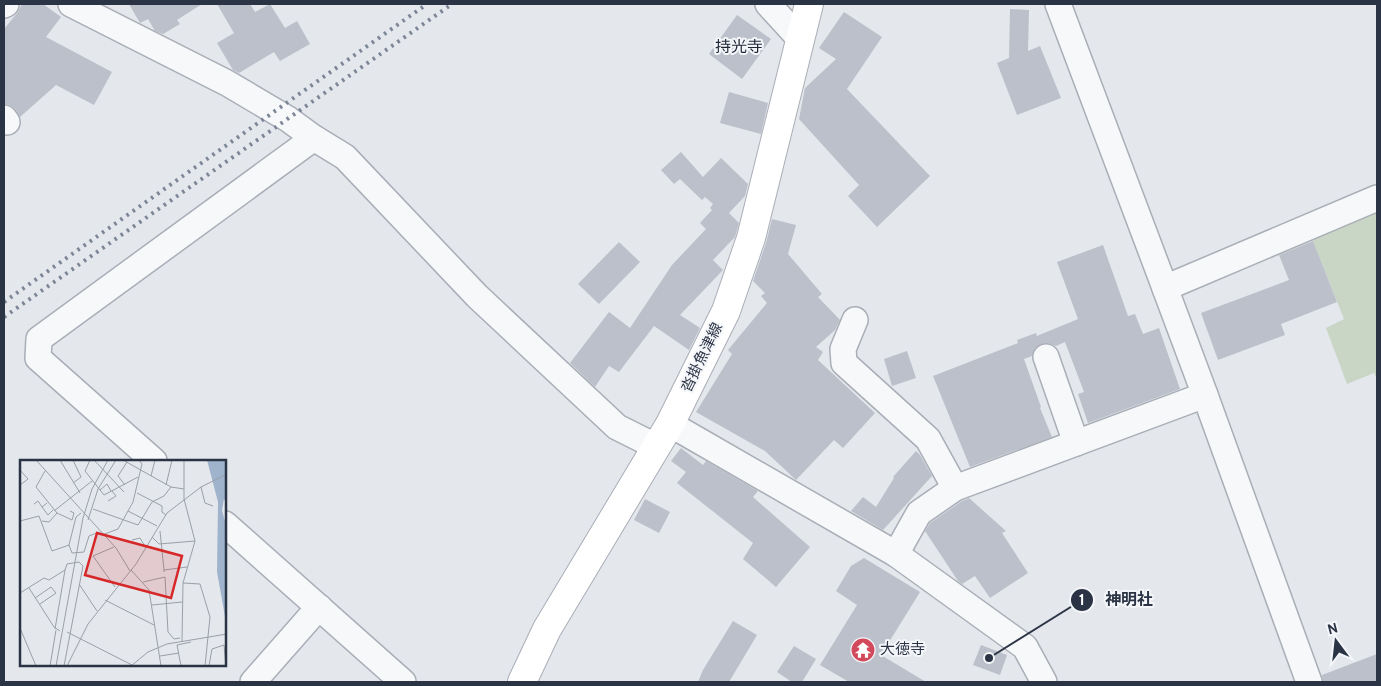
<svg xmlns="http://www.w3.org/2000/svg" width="1381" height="686" font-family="Overpass,'Noto Sans JP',sans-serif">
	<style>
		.green { fill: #c9d6c5 }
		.building { fill: #bbc0ca }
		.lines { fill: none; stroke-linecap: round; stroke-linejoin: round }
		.street-casing { stroke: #a9aeb7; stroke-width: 28 }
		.secondary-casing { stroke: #a9aeb7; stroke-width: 30 }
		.street { stroke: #f7f8fa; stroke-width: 25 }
		.secondary { stroke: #fff; stroke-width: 28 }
		.rail { stroke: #7d8696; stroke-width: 4; stroke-dasharray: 2.5 5; stroke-linecap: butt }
		.labels { text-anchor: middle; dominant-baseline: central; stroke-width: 4; stroke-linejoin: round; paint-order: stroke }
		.street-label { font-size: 15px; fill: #2b3445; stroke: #f4f6f9 }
		.poi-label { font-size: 15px; fill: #2b3445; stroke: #f4f6f9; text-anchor: start }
		.neighbourhood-label { font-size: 16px; fill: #1d2536; stroke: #f4f6f9 }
		.inset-road { fill: none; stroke: #9a9fa9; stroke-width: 1 }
		.view { fill: #d62828; fill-opacity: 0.15; stroke: #d62828; stroke-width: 2.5 }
		.inset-edge { fill: none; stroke: #2b3445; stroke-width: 2.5 }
		.leader { fill: none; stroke: #2b3445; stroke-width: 2 }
		.callout-dot { fill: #2b3445; stroke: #f4f6f9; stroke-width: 2 }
		.mark-label { font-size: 15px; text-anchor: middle; font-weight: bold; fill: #fff }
		.callout-label { font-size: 16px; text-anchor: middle; font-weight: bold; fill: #2b3445; stroke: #f4f6f9; stroke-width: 4; stroke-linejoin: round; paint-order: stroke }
	</style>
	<rect width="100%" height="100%" fill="#e4e7ec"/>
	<!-- green -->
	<polygon class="green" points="1377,210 1377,379 1374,373 1347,384 1326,328 1344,319 1312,239"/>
	<!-- building -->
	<g class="building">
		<polygon points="22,4 43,4 61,17 46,37 112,72 94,105 56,85 20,117 15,109 10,105 4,104 4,29 18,12"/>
		<polygon points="129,4 202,4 177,20 180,24 163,34 155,31 148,19 140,23"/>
		<polygon points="217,4 250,4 255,12 270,4 285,28 297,21 310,44 280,61 274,52 239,73 233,70 217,43 234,33"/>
		<polygon points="1010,9 1029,10 1028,51 1040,46 1061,98 1017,115 997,63 1009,58"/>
		<polygon points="844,12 882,37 847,89 930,176 877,227 848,196 859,185 799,119 805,88 836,59 819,48"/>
		<polygon points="737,15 771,39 742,79 709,54"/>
		<polygon points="729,92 768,103 761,134 720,123"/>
		<polygon points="681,152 703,177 721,158 748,184 745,196 729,213 739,223 735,237 713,260 723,270 680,315 700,328 689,350 654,326 619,372 609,366 595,387 570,363 609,312 630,328 672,265 706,229 700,223 712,210 710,208 713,204 705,197 702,200 680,179 674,184 661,170"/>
		<polygon points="772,219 796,225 788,254 822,294 818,297 840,320 835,330 816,347 823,352 818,360 875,413 843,448 834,440 796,480 765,451 696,412 732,354 728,350 767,303 761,296 765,293 753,281 766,243"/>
		<polygon points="1313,241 1337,302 1281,324 1285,335 1218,360 1201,313 1289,280 1279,255"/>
		<polygon points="619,242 640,262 599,304 578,284"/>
		<polygon points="1103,245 1128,316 1135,314 1143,334 1159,328 1180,389 1088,423 1078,394 1084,392 1065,342 1056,346 1048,343 1041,344 1035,348 1032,356 1024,359 1041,407 1040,408 1052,437 970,467 933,376 1018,343 1017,340 1036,333 1037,336 1078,319 1057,262"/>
		<polygon points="907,351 916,378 892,386 884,359"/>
		<polygon points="681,448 703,465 706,461 758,491 753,497 810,547 776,587 743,559 753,543 677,483 686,472 671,461"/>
		<polygon points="916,451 920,455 932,476 883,530 851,511 863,497 876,507 894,478 893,477"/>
		<polygon points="969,498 1006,531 1002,533 1028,573 990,598 975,576 962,584 958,581 925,531 930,523 962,501"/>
		<polygon points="645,499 670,512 659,533 634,520"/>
		<polygon points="864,558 920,592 881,655 926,682 849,682 820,665 857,605 836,591 851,566"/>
		<polygon points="733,621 757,635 729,682 698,682 703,670"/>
		<polygon points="981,645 1007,655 1000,675 973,665"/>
		<polygon points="794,646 816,659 802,682 792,682 777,672"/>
		<polygon points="1377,654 1377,682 1323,682 1322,675"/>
	</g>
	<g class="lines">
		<defs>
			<g id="street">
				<polyline points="71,4 227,83 288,119 314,138 345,157 477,296 617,427 657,447"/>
				<polyline points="768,4 800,39"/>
				<polyline points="1058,4 1165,288"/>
				<polyline points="4,5 6,4"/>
				<polyline points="4,118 7,122"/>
				<polyline points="855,320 843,349 844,363 928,439 955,488"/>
				<polyline points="1046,357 1076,443"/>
				<polyline points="1205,395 1165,288 1377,198"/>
				<polyline points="670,424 896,554 1025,647 1044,682"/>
				<polyline points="154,461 38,358 39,339 314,138"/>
				<polyline points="225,524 403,682"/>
				<polyline points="896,554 919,513 955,488 1205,395 1309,682"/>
				<polyline points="253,682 319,607"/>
			</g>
			<polyline id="secondary" points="522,682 547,629 670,424 726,311 751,238 809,4"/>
		</defs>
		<!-- street casing -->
		<use href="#street" class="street-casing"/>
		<!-- secondary casing -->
		<use href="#secondary" class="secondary-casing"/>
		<!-- street -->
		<use href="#street" class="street"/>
		<!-- secondary -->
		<use href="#secondary" class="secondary"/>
		<!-- rail -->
		<g class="rail">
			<polyline points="4,302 427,4"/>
			<polyline points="4,317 452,4"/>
		</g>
	</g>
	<!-- icons -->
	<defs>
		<symbol id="temple-disc" viewBox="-11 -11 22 22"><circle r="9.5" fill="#d1495b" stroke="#f4f6f9"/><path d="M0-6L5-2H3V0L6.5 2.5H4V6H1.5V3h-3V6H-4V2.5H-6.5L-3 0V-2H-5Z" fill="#fff"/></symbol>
	</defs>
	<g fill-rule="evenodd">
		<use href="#temple-disc" x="849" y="636" width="28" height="28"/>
	</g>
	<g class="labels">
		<!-- street labels -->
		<g class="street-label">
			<text transform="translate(703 358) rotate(-64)">沓掛魚津線</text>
		</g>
		<!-- poi labels -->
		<g class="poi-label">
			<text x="880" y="650">大徳寺</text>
		</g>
		<!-- neighbourhood labels -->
		<g class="neighbourhood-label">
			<text x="739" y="48">持光寺</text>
		</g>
	</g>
	<!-- overview -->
	<g transform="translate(20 460)">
		<rect width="206" height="206" fill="#e4e7ec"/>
		<path d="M187,0H206V42L204,39L202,50L207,69L206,162L197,112L198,42Z" fill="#9fb4cc"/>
		<path class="inset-road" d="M16,0L96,88L110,111M40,0L60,33M70,0L65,11L84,35L118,17M74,0L104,32M103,0L151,27L164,29M0,10L8,19L0,25M131,16L135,0M53,23L61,17L53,0M105,25L98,16L107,2M146,25L152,0M181,27L185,43L193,46M80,30L87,24L91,31M117,33L142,46V52L146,55M88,41L96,36L92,31M14,44L18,41L22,47L27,43M22,47L28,55L33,50M73,49L118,65L132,42L144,36L151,27M34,51L72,21M108,51L137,66M37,53L52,60L54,53L50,51M68,60L78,29L96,0M0,61L19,56L32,91L49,85L52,93L64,92L69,76L79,72M22,61L29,62L37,53L16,27L25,11M140,71L144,110M82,75L98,69L113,42L122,4L119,0M132,77L139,84L175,81M112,80L120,78L126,88M49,85L56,57L61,53M94,87L73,96L95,127M111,110L129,130L141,206M144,112V110L167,107M123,122L145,117L148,172L154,179L160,178M163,123L180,124L190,157L185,206M59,124L77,151M9,128L34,167L40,171M0,133L24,118L29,120L45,110L47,104L59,102L63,106L44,206M15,138L31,127L36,133L20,144M85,140L134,165M132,145L162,142M0,168L16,206M35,169L45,110M47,172L112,205M162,181L163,123L175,81L164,39V0M140,196L159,193M30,206L36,170M36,206L63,58L72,29L88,0M47,206L68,164L116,104L147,53L181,27L207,14M111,206L128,192L147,184L207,174M161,206L157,185L171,182M189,206L192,189L204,185L206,206"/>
		<path class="view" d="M77,73L162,96L151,138L65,115Z"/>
		<rect width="206" height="206" class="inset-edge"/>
	</g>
	<!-- callouts -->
	<path class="leader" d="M989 658L1082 600"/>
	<g class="callout-dot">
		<circle cx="989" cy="658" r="5"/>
		<circle cx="1082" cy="600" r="12"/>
	</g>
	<g class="mark-label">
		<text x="1082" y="605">1</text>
	</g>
	<g class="callout-label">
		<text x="1129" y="605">神明社</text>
	</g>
	<!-- border -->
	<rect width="1381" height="686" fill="none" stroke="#2b3445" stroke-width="10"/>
	<!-- north arrow -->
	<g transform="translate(1336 641) rotate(345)" stroke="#f4f6f9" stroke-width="4" paint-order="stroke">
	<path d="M0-4L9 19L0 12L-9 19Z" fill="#2b3445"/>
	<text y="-8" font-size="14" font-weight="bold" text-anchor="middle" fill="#2b3445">N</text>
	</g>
</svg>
